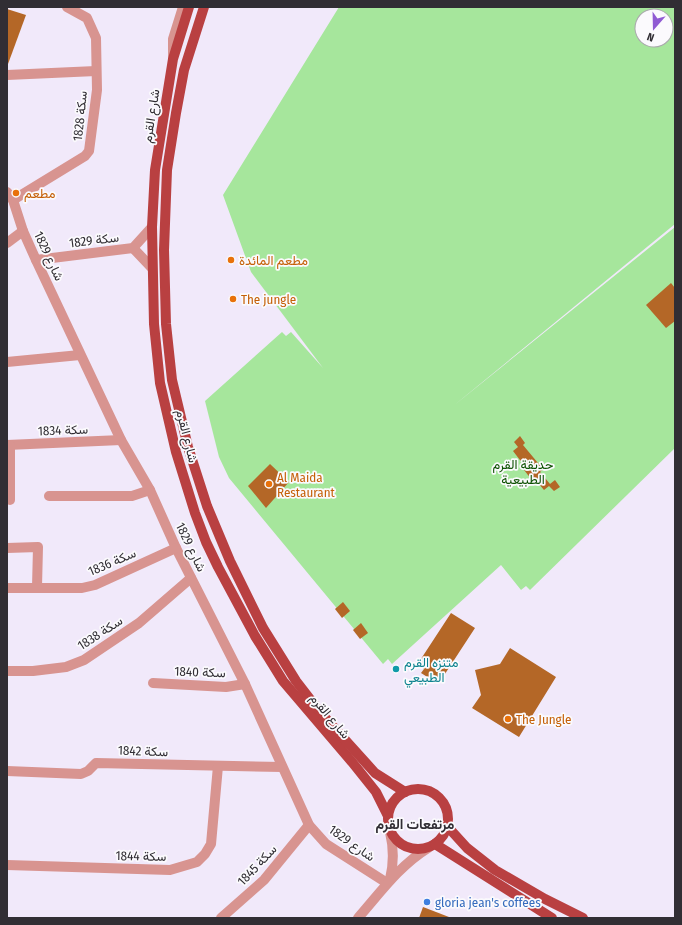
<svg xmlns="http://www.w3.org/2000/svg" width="682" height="925" font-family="'Fira Sans Condensed',Vazirmatn,sans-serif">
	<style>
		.green { fill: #a6e69c; fill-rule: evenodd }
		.building { fill: #b46727 }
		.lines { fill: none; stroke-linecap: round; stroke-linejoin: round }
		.minor { stroke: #d89490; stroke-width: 10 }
		.major { stroke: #b94041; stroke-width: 10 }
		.food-dot { fill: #e8710a; stroke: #fbfafd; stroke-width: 1.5 }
		.culture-dot { fill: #0f9aa8; stroke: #fbfafd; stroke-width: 1.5 }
		.shop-dot { fill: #3f7fe0; stroke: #fbfafd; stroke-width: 1.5 }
		.labels { text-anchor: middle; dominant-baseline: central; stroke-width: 3.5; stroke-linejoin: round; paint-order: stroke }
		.street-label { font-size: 13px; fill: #312e34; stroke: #fbfafd }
		.food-label { font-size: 13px; fill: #c56008; stroke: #fbfafd; text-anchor: start }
		.park-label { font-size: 13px; fill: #0c5000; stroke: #fbfafd }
		.culture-label { font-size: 13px; fill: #0d838f; stroke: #fbfafd; text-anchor: start }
		.shop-label { font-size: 13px; fill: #366cbe; stroke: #fbfafd; text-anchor: start }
		.neighbourhood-label { font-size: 14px; font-weight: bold; fill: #312e34; stroke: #fbfafd }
	</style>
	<rect width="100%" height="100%" fill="#f1e9fa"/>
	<!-- green -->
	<path class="green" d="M339,7H675V224L452,407L675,227V448L530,590L526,586L521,590L501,565L392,664L388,659L383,664L229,478L219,457L205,401L282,332L286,336L291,332L323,368L251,272L223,195ZM642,16H666V40H642Z"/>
	<!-- building -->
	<g class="building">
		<polygon points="7,9 26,15 8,64 7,63"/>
		<polygon points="671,283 675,288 675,321 666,328 646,305"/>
		<polygon points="520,436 525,443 523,445 543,469 540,472 550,484 555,480 560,487 554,491 549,486 544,490 533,477 531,479 521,466 523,464 513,451 518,447 514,442"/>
		<polygon points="270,464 289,482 266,508 248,486"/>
		<polygon points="343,602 350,611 342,618 335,609"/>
		<polygon points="451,613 475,628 441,680 432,674 429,678 421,673 424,669 417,665"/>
		<polygon points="361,623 368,633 360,639 353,630"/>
		<polygon points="510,648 556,677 519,737 472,708 481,695 475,670 500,664"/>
		<polygon points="423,907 449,917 449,918 419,918"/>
	</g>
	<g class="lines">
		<!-- minor -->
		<g class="minor">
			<polyline points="173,56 173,39 183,7"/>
			<polyline points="7,75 96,71"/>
			<polyline points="7,192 13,200 23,231 36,260 121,440 150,490 176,548 245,684 309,825 326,844 387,883"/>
			<polyline points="13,200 85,156 89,151 97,90 96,38 87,18 67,7"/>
			<polyline points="7,243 23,231"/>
			<polyline points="133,248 152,268"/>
			<polyline points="36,260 133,248 152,227"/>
			<polyline points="7,362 80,355"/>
			<polyline points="7,445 121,440"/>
			<polyline points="10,445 10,500"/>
			<polyline points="49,496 132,496 150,490"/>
			<polyline points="7,548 38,547 37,587"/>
			<polyline points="7,588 82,588 95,585 176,548"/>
			<polyline points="7,671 33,671 66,667 84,660 139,623 191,578"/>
			<polyline points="153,683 226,687 245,684"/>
			<polyline points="7,771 81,774 88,771 96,763 282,767"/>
			<polyline points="7,865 170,870 197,862 205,854 211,844 218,766"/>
			<path d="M390,879C394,863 394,849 390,832"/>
			<polyline points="221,918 264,880 309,825"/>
			<path d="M358,918C380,893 399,866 428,848"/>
		</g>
		<!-- major -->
		<g class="major">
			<polyline points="189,7 173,59 155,170 152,227 154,324 160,383 176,452 195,513 206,542 218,567 255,636 283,681 352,762 376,792 388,816"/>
			<polyline points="204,7 184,70 176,113 167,170 164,250 166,324 172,380 188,447 207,506 230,561 263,628 296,681 320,712 375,773 405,792"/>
			<circle cx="418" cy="819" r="30"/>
			<polyline points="447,826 467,848 495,870 545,899 583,918"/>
			<polyline points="435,844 552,918"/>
		</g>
	</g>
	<!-- markers -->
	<g class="food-dot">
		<circle cx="16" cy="193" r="4"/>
		<circle cx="231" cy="260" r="4"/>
		<circle cx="233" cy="299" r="4"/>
		<circle cx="269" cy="484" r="4"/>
		<circle cx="508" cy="719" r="4"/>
	</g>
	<circle class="culture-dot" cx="396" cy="669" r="4"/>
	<circle class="shop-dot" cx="427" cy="902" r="4"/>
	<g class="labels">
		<!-- street labels -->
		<g class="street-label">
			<text transform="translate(80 116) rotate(-84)">سكة 1828</text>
			<text transform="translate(151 116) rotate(-81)">شارع القرم</text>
			<text transform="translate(94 240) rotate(-7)">سكة 1829</text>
			<text transform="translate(49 256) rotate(65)">1829 شارع</text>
			<text transform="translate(63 430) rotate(-2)">سكة 1834</text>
			<text transform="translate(187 436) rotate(76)">شارع القرم</text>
			<text transform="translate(191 547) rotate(64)">1829 شارع</text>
			<text transform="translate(112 562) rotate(-23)">سكة 1836</text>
			<text transform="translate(100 633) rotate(-33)">1838 سكة</text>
			<text transform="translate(200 672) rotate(2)">سكة 1840</text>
			<text transform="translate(330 716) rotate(50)">شارع القرم</text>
			<text transform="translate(143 751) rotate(2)">سكة 1842</text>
			<text transform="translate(352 843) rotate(35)">1829 شارع</text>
			<text transform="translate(141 856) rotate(1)">سكة 1844</text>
			<text transform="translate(257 865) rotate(-47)">1845 سكة</text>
		</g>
		<!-- food labels -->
		<g class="food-label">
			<text x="24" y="193">مطعم</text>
			<text x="239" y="260">مطعم المائدة</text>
			<text x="241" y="299">The jungle</text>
			<text x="277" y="477">Al Maida<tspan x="277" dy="15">Restaurant</tspan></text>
			<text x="516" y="719">The Jungle</text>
		</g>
		<!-- park labels -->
		<g class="park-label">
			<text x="523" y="464">حديقة القرم<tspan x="523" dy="15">الطبيعية</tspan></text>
		</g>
		<!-- culture labels -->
		<g class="culture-label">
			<text x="404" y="662">متنزه القرم<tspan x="404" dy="15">الطبيعي</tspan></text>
		</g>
		<!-- shop labels -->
		<g class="shop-label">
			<text x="435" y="902">gloria jean's coffees</text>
		</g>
		<!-- neighbourhood labels -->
		<g class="neighbourhood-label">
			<text x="415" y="824">مرتفعات القرم</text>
		</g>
	</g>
	<!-- border -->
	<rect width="682" height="925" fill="none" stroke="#312e34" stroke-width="16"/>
	<!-- north arrow -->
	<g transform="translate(654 28) rotate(200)"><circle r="19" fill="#fbfafd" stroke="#aaa8ad"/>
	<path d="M0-3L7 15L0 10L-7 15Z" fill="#905bd3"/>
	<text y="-6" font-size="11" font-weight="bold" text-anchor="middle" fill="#312e34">N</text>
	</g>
</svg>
